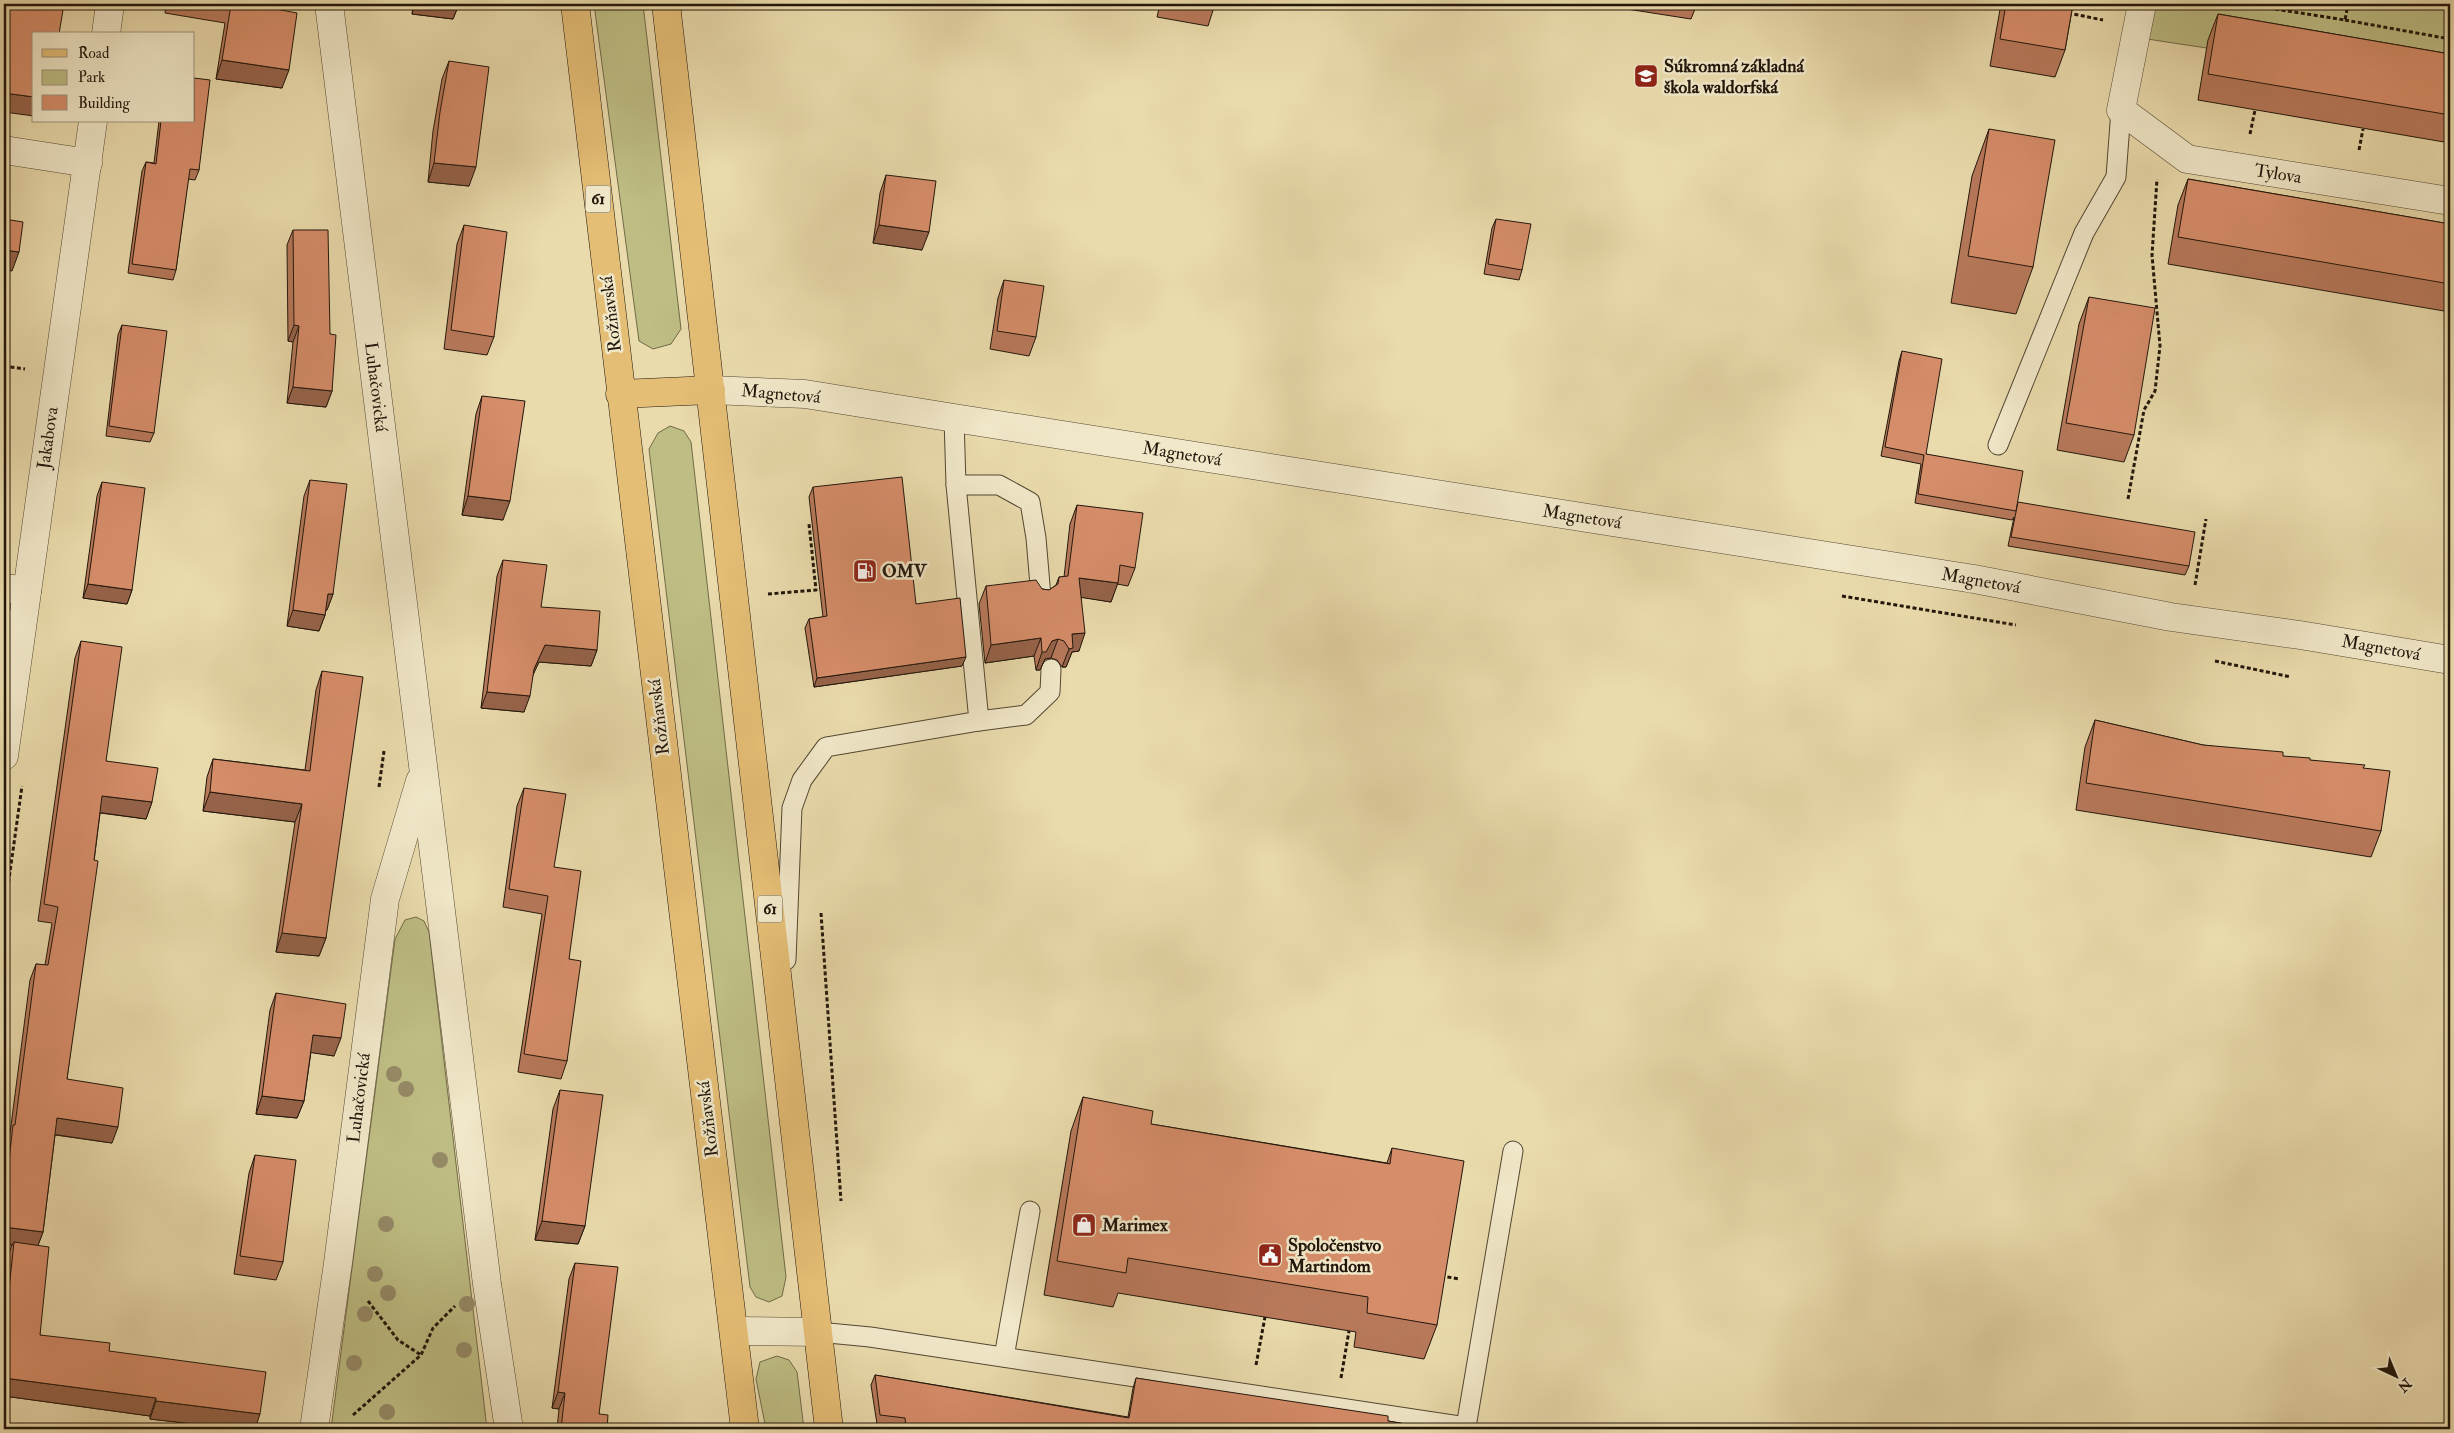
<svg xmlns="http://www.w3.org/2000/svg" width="2454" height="1433" font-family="'IM FELL Double Pica',serif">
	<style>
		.green { fill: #bebe84; stroke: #706a48 }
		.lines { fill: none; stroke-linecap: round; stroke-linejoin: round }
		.lane-casing { stroke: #534733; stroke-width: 21 }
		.street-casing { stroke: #534733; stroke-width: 29 }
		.primary-casing { stroke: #21160b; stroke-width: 29 }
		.path { stroke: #21160b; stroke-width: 3; stroke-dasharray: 4 2.5; stroke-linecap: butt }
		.lane { stroke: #f1e8c9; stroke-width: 19 }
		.street { stroke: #f1e8c9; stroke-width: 28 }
		.primary { stroke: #e5be76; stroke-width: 28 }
		.tree { fill: #958a67 }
		.wall { fill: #b8795b; stroke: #21160b }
		.shaded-wall { fill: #96634a; stroke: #21160b }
		.building { fill: #d68d6a; stroke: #21160b }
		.labels { text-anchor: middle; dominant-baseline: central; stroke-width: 5; stroke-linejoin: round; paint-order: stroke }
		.shield { fill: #f1e8c9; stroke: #5f5544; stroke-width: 1 }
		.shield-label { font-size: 16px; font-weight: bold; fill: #21160b }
		.poi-label { font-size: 18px; font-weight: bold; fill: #21160b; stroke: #f1e8c9; text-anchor: start }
		.street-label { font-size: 18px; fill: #21160b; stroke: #f1e8c9 }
	</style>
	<rect width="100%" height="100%" fill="#eadbac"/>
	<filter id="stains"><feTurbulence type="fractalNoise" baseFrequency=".004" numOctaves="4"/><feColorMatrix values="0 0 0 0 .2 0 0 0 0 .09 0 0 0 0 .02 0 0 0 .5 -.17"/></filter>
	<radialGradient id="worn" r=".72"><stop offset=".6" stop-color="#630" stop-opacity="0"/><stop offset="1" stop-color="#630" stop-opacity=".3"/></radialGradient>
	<!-- green -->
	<g class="green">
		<polygon points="594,4 643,4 681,329 671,344 653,349 639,341"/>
		<polygon points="2142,4 2450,4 2450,85 2134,37"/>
		<polygon points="670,426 684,431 691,442 786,1277 782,1296 769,1302 756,1297 750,1287 649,449 658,433"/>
		<polygon points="416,917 424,921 429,932 487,1429 331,1429 395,939 405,920"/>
		<polygon points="777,1356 789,1360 797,1372 804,1429 766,1429 756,1379 760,1362"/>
	</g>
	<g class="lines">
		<defs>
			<g id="lane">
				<polyline points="1998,445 2084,233 2116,177 2121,110"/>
				<polyline points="956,485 999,485 1030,502 1036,538 1041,597"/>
				<polyline points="979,721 1026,715 1050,692 1051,669"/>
				<polyline points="786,960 792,808 802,780 826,747 979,721 956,485 954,418"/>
				<polyline points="818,1332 870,1337 1466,1427 1513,1151"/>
				<polyline points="1004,1357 1030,1211"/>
			</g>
			<g id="street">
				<polyline points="329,4 487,1284 509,1429"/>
				<polyline points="2142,4 2121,110 2187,159 2450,201"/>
				<polyline points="106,34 110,4"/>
				<polyline points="4,150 88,163"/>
				<polyline points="711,390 805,394 954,418 1974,579 2171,617 2300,635 2450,660"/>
				<polyline points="4,588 27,591"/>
				<polyline points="4,756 93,121"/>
				<polyline points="734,1331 818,1332"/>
				<polyline points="314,1429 338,1263 385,899 420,781"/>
			</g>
			<g id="primary">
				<polyline points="575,4 745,1429"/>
				<polyline points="666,4 829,1429"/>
				<polyline points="620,394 711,390"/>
			</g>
		</defs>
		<!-- lane casing -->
		<use href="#lane" class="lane-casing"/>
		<!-- street casing -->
		<use href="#street" class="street-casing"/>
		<!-- primary casing -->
		<use href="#primary" class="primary-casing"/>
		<!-- path -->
		<g class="path">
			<polyline points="2243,4 2345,20 2348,4"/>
			<polyline points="2068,13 2103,20"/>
			<polyline points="2345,20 2450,39"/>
			<polyline points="2250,134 2255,110"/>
			<polyline points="2359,150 2363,129"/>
			<polyline points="4,366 25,369"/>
			<polyline points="2128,499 2144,410 2155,391 2160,346 2152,255 2157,179"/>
			<polyline points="2195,585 2206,519"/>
			<polyline points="768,594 816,590 809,524"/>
			<polyline points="1842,596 2016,625"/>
			<polyline points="2215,661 2291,677"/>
			<polyline points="379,787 384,751"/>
			<polyline points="821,913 841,1201"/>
			<polyline points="4,915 22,786"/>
			<polyline points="1441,1276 1460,1279"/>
			<polyline points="368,1301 398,1340 421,1355"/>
			<polyline points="1256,1365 1265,1317"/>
			<polyline points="1341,1378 1349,1331"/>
			<polyline points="353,1415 421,1355 433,1328 455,1306"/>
		</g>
		<!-- lane -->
		<use href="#lane" class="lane"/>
		<!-- street -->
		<use href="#street" class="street"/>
		<!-- primary -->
		<use href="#primary" class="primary"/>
	</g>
	<!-- trees -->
	<g class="tree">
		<circle cx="394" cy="1074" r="8"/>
		<circle cx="406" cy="1089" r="8"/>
		<circle cx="440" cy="1160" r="8"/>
		<circle cx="386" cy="1224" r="8"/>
		<circle cx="375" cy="1274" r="8"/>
		<circle cx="388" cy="1293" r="8"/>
		<circle cx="467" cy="1304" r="8"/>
		<circle cx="365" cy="1314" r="8"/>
		<circle cx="464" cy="1350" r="8"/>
		<circle cx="354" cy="1363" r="8"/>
		<circle cx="387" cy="1412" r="8"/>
	</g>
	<!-- wall -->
	<g class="wall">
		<polygon points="166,4 277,4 276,9 282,88 216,79 225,23 165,13"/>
		<polygon points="413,4 459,4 453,19 412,14"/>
		<polygon points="1160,4 1215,4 1208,26 1157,17"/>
		<polygon points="1595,4 1697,4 1691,19"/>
		<polygon points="2001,4 2073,4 2065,50 2055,77 1990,66"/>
		<polygon points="2218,14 2450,54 2450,143 2198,100 2208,40"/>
		<polygon points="449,61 469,186 428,182 433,131 442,79"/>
		<polygon points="159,121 194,121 199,170 195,180 188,179 176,270 173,280 128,273 142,171 146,162 154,163"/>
		<polygon points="1989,129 2033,267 2016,314 1951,303 1972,176"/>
		<polygon points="886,175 922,250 873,243 880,193"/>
		<polygon points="2188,179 2450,224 2450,312 2168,264 2178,205"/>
		<polygon points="1496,219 1522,270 1519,280 1484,274 1492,228"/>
		<polygon points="464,225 494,337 487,355 444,349 457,244"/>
		<polygon points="293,230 330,334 332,391 326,407 287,403 293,342 288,341 287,245"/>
		<polygon points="1004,280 1036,337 1029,356 990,349 998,298"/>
		<polygon points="2089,297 2134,435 2124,462 2057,450 2079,324"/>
		<polygon points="122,325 154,433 150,442 106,436 118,335"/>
		<polygon points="1902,351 1926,454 2017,506 2189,566 2185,575 2008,546 2014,517 2012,520 1915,503 1921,464 1881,456 1899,361"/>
		<polygon points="482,396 503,520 462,515 476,414"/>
		<polygon points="310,480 333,594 327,610 326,610 325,615 319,631 287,626 304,496"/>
		<polygon points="102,482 132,590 127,604 83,598 97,496"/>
		<polygon points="813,487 916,604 962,666 814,687 805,628 809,619 823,617 809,497"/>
		<polygon points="1077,505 1135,568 1128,586 1117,584 1111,602 1081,597 1079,651 1072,652 1066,667 1062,667 1057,660 1051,658 1045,659 1040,670 1036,670 1034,656 985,663 979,604 986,586 1042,589 1049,590 1056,585 1059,577 1064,577 1070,524"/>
		<polygon points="503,560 541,607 597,650 591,666 539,662 533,674 524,712 481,708 497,576"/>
		<polygon points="2450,595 2450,613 2447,613"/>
		<polygon points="81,641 106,761 152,802 146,819 100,813 67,1079 112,1143 55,1135 43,1232 38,1245 40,1335 109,1351 255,1429 238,1429 150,1419 150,1416 4,1396 4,1296 7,1259 12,1245 4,1244 4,1170 7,1141 10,1133 30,980 36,964 45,965 52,923 38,921 75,658"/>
		<polygon points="322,671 326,938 319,956 276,952 295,822 203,811 207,777 213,759 305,770 316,690"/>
		<polygon points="2095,720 2203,745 2364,768 2381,831 2371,857 2076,810 2085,747"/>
		<polygon points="524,788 554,867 569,959 567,1061 561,1079 518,1072 542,914 503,907 517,806"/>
		<polygon points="276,993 334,1056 311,1052 304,1101 297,1118 256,1114 270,1010"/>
		<polygon points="560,1090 585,1226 578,1244 535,1240 553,1109"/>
		<polygon points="1083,1097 1151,1124 1387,1163 1392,1148 1437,1325 1424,1359 1354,1347 1356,1332 1118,1293 1113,1307 1044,1295 1071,1131"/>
		<polygon points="255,1155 283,1262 276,1280 234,1274 249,1173"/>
		<polygon points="575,1263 599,1414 607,1429 557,1429 559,1409 552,1408 569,1279"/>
		<polygon points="875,1375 1128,1417 1133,1388 1136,1378 1435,1429 901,1429 901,1428 877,1424 871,1385"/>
	</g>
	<!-- shaded-wall -->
	<g class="shaded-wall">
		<polygon points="415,4 459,4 453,19 412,14"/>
		<polygon points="222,60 289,70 282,88 216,79"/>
		<polygon points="4,93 34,97 34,116 4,112"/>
		<polygon points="434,163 476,167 469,186 428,182"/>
		<polygon points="879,225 929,232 922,250 873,243"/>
		<polygon points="4,250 19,252 12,271 4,270"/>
		<polygon points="294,325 299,326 293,342 288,341"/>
		<polygon points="293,387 332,391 326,407 287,403"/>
		<polygon points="468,496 510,501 503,520 462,515"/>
		<polygon points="1079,578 1118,583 1111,602 1072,596"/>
		<polygon points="88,584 132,590 127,604 83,598"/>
		<polygon points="328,594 333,594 327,610 322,610"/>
		<polygon points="293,610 325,615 319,631 287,626"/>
		<polygon points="1085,633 1079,651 1072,652 1066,667 1062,667 1069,649 1072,634"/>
		<polygon points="1041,638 1034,656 985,663 991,645"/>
		<polygon points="1058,639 1051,658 1045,659 1040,670 1036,670 1042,652 1052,641"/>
		<polygon points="545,645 597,650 591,666 539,662 528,686 534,669"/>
		<polygon points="966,657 962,666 814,687 817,678"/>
		<polygon points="487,692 530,696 524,712 481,708"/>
		<polygon points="210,792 302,804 295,822 203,811"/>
		<polygon points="102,796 152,802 146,819 96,812"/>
		<polygon points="282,933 326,938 319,956 276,952"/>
		<polygon points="313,1035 341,1038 334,1056 307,1052"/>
		<polygon points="262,1096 304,1101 297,1118 256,1114"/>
		<polygon points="57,1118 118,1127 112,1143 51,1134"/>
		<polygon points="542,1221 585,1226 578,1244 535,1240"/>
		<polygon points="4,1227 43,1232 37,1248 14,1242 12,1245 4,1244"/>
		<polygon points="4,1378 156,1398 150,1416 4,1396"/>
		<polygon points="558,1392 565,1393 559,1409 552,1408"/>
		<polygon points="156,1401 260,1414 255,1429 238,1429 150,1419"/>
	</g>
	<!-- building -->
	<g class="building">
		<polygon points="4,4 64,4 59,34 34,34 34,97 4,93"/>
		<polygon points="223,4 277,4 276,9 297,13 289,70 222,60 231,5"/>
		<polygon points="1192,4 1215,4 1214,8"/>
		<polygon points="2006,4 2073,4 2065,50 2000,39"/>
		<polygon points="2218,14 2450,54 2450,115 2208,74"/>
		<polygon points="449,61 489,67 476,167 434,163 440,112"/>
		<polygon points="194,78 210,80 199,170 190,169 176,270 132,264 146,162 156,164 161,121 194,121"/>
		<polygon points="1989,129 2055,140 2033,267 1968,256"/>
		<polygon points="886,175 936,181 929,232 879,225"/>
		<polygon points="2188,179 2450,224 2450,284 2178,237"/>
		<polygon points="4,219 23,222 19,252 4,250"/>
		<polygon points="1496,219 1531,224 1522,270 1488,264"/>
		<polygon points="464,225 507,232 494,337 451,330"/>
		<polygon points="293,230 328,230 330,334 336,335 332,391 293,387 299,326 294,325"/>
		<polygon points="1004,280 1044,286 1036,337 997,331"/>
		<polygon points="2089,297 2155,308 2134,435 2066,423"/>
		<polygon points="122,325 167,331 154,433 109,426"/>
		<polygon points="1902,351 1942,359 1926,454 2023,471 2016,511 1918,494 1924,455 1885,447"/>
		<polygon points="4,392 9,392 4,431"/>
		<polygon points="482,396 525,401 510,501 468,496"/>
		<polygon points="902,477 916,604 960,598 966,657 817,678 809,619 827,616 813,487"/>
		<polygon points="310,480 347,484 333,594 328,594 325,615 293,610"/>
		<polygon points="102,482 145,488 132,590 88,584"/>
		<polygon points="2018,502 2195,532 2189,566 2011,537"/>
		<polygon points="1077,505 1143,513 1135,568 1120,565 1118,583 1079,578 1085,633 1072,634 1073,648 1069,649 1064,641 1058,639 1052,641 1046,652 1042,652 1041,638 991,645 986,586 1036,580 1042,589 1049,590 1058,584 1059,577 1068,576"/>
		<polygon points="503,560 547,565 541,607 600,611 597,650 545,645 534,669 530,696 487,692"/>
		<polygon points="81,641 122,647 106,761 158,768 152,802 102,796 94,860 98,861 67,1079 123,1088 118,1127 57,1118 43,1232 4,1227 4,1206 13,1125 15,1125 36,964 48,965 58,907 44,904"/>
		<polygon points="322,671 363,677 326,938 282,933 302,804 210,792 213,759 310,771"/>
		<polygon points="2095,720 2203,745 2283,752 2283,756 2310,758 2310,760 2365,765 2363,768 2390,771 2381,831 2086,783"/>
		<polygon points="524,788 566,794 554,867 581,871 569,959 581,961 567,1061 524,1054 548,896 509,889"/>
		<polygon points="276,993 346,1004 341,1038 313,1035 304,1101 262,1096"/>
		<polygon points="560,1090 603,1095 585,1226 542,1221"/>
		<polygon points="1083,1097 1153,1111 1151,1124 1390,1164 1392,1148 1464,1161 1437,1325 1367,1313 1368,1297 1128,1258 1126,1273 1057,1261"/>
		<polygon points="255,1155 296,1160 283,1262 240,1256"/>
		<polygon points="14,1242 49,1247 40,1335 110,1343 109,1351 266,1372 260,1414 156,1401 156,1398 4,1378 4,1336 4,1337"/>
		<polygon points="575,1263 618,1267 599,1414 608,1415 607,1429 561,1429 565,1393 558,1392"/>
		<polygon points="875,1375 1129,1418 1136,1378 1388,1416 1388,1421 1435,1429 976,1429 942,1424 942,1429 906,1429 905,1418 880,1415"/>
	</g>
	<!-- icons -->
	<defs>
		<symbol id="school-square" viewBox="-11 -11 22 22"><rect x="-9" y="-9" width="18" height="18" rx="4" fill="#8f2418" stroke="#f1e8c9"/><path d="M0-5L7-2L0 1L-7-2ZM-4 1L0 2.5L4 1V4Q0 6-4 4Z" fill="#fff"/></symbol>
		<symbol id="fuel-square" viewBox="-11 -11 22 22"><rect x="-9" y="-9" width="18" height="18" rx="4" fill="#8f2418" stroke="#f1e8c9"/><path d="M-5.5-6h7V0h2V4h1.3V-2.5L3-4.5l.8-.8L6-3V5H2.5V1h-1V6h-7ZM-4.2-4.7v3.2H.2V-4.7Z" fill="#fff"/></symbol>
		<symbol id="shop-square" viewBox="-11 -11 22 22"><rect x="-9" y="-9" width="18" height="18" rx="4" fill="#8f2418" stroke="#f1e8c9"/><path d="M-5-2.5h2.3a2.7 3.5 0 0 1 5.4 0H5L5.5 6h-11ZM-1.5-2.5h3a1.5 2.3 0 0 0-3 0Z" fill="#fff"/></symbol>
		<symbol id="civic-square" viewBox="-11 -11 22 22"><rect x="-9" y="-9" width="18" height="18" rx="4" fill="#8f2418" stroke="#f1e8c9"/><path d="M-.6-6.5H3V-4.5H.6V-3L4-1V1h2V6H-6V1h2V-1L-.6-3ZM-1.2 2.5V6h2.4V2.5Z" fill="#fff"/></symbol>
	</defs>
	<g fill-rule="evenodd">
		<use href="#school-square" x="1632" y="62" width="28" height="28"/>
		<use href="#fuel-square" x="851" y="557" width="28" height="28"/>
		<use href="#shop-square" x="1070" y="1211" width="28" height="28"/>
		<use href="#civic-square" x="1256" y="1241" width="28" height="28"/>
	</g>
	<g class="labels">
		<!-- shield labels -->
		<g class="shield">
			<rect x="585.5" y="185.5" width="25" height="27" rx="4"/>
			<rect x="757.5" y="895.5" width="25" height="27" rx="4"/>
		</g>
		<g class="shield-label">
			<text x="598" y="199">61</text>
			<text x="770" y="909">61</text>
		</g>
		<!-- poi labels -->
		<g class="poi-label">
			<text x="1664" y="66">Súkromná základná<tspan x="1664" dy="21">škola waldorfská</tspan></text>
			<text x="882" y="571">OMV</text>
			<text x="1102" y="1225">Marimex</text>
			<text x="1288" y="1245">Spoločenstvo<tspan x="1288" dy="21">Martindom</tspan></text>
		</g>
		<!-- street labels -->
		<g class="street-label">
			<text transform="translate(2278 174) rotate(9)">Tylova</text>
			<text transform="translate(611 314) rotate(-97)">Rožňavská</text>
			<text transform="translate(376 387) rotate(83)">Luhačovická</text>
			<text transform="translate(781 394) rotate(5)">Magnetová</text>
			<text transform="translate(48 438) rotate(-82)">Jakabova</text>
			<text transform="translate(1182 454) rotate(9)">Magnetová</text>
			<text transform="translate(1582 517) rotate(9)">Magnetová</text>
			<text transform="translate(1981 581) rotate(10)">Magnetová</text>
			<text transform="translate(2381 648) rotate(10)">Magnetová</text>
			<text transform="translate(659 717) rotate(-97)">Rožňavská</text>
			<text transform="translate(359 1098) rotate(-83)">Luhačovická</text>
			<text transform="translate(708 1119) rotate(-97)">Rožňavská</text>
		</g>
	</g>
	<!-- margin -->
	<rect width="2454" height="1433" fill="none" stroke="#eadbac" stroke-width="20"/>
	<rect x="5" y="5" width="2444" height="1423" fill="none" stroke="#21160b" stroke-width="2.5"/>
	<rect x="10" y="10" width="2434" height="1413" fill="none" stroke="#21160b"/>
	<!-- legend -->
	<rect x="32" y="32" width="162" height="90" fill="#f1e8c9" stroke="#9e947d"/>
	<rect x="42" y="49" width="25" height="8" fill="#e5be76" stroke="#9e947d"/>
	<text x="78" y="58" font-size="15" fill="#21160b">Road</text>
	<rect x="42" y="70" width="25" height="15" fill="#bebe84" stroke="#9e947d"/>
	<text x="78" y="82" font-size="15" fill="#21160b">Park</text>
	<rect x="42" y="95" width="25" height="15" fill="#d68d6a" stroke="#9e947d"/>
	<text x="78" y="108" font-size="15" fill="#21160b">Building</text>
	<!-- north arrow -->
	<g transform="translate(2396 1376) rotate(136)" stroke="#f1e8c9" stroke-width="4" paint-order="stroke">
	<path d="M0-4L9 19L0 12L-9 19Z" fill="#21160b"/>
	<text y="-8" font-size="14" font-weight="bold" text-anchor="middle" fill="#21160b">N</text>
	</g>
	<rect width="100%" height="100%" filter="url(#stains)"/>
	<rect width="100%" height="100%" fill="url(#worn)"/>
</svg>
